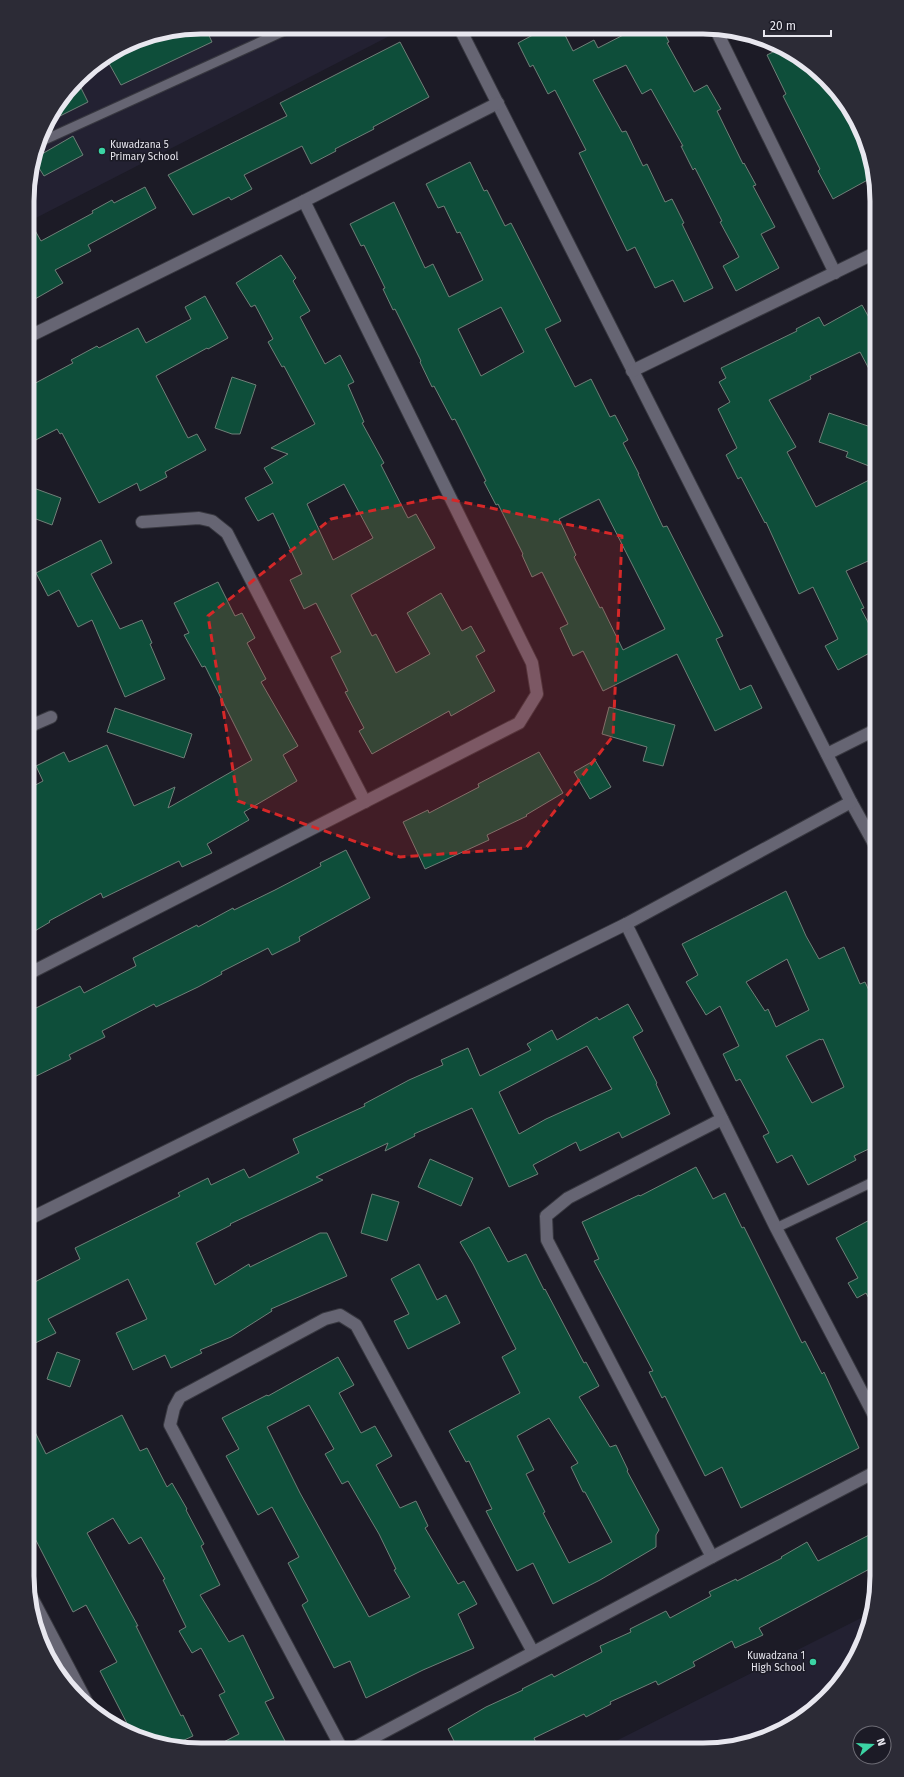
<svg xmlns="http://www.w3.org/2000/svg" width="904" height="1777" font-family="'Fira Sans',sans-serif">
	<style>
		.built { fill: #232132 }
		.building { fill: #0e4e3a; stroke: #6f7f78; fill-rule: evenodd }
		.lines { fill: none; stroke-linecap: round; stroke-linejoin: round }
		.lane-casing { stroke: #383840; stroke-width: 11 }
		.street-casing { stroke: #383840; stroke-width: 14 }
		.lane { stroke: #666573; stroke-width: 9 }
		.street { stroke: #666573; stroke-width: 12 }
		.marked { fill: #d62828; fill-opacity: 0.2; stroke: #d62828; stroke-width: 3; stroke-dasharray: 8 5; stroke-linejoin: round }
		.poi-dot { fill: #3bd4a4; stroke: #1c1b26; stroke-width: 1.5 }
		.labels { text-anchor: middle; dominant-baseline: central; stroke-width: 3; stroke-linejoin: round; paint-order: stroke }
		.poi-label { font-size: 10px; fill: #e8e7ef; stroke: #1c1b26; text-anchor: start }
		.rim { fill: none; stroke: #e8e7ef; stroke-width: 5 }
	</style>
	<rect width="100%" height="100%" fill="#1c1b26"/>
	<!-- built -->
	<g class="built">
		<polygon points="201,27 405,28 28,222 28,179 45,124 86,70 135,40"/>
		<polygon points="871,1613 864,1642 841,1682 800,1721 759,1741 703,1750 598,1750"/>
	</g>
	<!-- building -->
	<g class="building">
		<polygon points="201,27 205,27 212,42 121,85 106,58 135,40"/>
		<polygon points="544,29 562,29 573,51 594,40 598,48 633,30 663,30 669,42 667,43 694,92 707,85 721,109 717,111 743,164 744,163 756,185 753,186 775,227 761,234 779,268 736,291 723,266 739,257 720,222 722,221 695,168 693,170 681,146 683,146 651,89 642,94 626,65 593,80 622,132 626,131 643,166 647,164 665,202 672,199 684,223 682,224 713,288 684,302 673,280 655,288 635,247 627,251 579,153 586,150 555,90 548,94 533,65 530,67 518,43"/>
		<polygon points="400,42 429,97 373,127 374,129 335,149 336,151 311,164 302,146 244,175 252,189 231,200 229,197 193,215 168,175 287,116 280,103"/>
		<polygon points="783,47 818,70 831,86 864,147 868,145 873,177 833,199 818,171 820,169 783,96 786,94 767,55"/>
		<polygon points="78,82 88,102 46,123 64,99"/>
		<polygon points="73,136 83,155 44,176 34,160 35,158"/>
		<path d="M470,162L484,191L487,190L505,226L511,223L561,321L545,329L575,387L591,379L610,417L615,415L628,440L623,443L639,474H638L663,527L667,526L723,636L716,639L740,690L751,685L762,708L715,731L677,654L603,691L583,651L573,656L560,628L568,624L542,572L532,577L522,555L523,554L498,504L496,505L484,482L486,481L455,419L452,420L434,386L432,387L420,362L421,361L395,309L393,310L383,289L385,288L364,245L361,246L350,224L394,202L425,268L433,264L449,297L483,280L460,232L457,233L444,206L438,208L426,184ZM501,307L524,352L481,376L458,329ZM599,499L665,629L623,650L602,607L600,608L574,557L576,555L559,519Z"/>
		<polygon points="145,187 156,208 88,245 91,251 55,270 63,283 28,303 28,218 41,241 93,213 92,211 112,200 114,203"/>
		<path d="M281,255L296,278L293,281L310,311L300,317L325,364L340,355L354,382L348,385L364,422L362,423L384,463L381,465L408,518L416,514L435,548L351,595L372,636L376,634L396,673L430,654L407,613L441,593L462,631L471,626L485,651L476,656L495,691L451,716L449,711L372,754L359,731L364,728L345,692L348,691L331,657L341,652L316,603L304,609L290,580L302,574L273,513L258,521L245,498L273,483L264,468L288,454L271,448L315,424L284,366L282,367L268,342L273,339L255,305L251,307L236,283ZM344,484L373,538L333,560L307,504Z"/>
		<polygon points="205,296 228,338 208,349 207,348 156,376 188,438 197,434 206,450 165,472 167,477 140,491 137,483 99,503 62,433 60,434 57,429 28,444 28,387 73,363 71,360 97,346 99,348 138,328 146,343 191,319 185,307"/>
		<polygon points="862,305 877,332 877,384 860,352 810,376 811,379 769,400 796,447 787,452 816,507 877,476 877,557 846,571 864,608 861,609 877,639 877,649 838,670 825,646 838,639 813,587 799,594 766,522 765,523 741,477 738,479 726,455 737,448 718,409 730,402 719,382 726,378 721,368 797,331 796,329 819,317 824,326"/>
		<polygon points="232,377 256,385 240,434 232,434 215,428"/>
		<polygon points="829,413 877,429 877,441 869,466 846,457 848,452 819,442"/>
		<polygon points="28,486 61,498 52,525 28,516"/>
		<polygon points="101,540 112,563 91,574 120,629 142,620 152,643 150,644 165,679 125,697 92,620 78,627 59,590 48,596 36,573"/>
		<polygon points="218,582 235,616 242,613 255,638 247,643 266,679 261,682 298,746 283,755 297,781 244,812 249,820 207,844 212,853 182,867 179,861 103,898 101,893 49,921 50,922 28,935 28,789 43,781 36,766 64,752 69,762 107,745 134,806 175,787 168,808 252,760 205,666 202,667 184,635 189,633 174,603"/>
		<polygon points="609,707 675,725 663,766 643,761 647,747 602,734"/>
		<polygon points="115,708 192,734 184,758 107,732"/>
		<polygon points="539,752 563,793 526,815 527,816 487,835 489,840 425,869 403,822 428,810 429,813 479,787 478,784"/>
		<polygon points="595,760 611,787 590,799 574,772"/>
		<polygon points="346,850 370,898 299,937 300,941 272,955 268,948 221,972 222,974 198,987 156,1007 154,1004 102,1031 105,1037 69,1055 71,1059 28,1080 28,1012 80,986 84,993 136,966 133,958 197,925 198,927 233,908 234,910 275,890 321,866 320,863"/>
		<path d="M786,891L806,936L819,959L844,947L860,984L865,982L877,1007V1012L870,1016L877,1031V1145L854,1156L856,1160L808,1185L792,1155L777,1163L763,1136L769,1133L740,1079L736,1081L723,1054L739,1046L720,1006L706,1015L686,982L698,975L682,944ZM787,959L809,1010L776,1027L768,1009L765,1011L746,982ZM820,1039L821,1040L823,1039L844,1087L812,1103L786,1056Z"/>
		<path d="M628,1004L643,1031L633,1037L657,1083L656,1084L670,1114L622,1138L619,1132L580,1151L576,1142L533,1165L538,1174L509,1187L472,1108L414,1134L415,1136L385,1151L388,1143L316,1177L323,1180L230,1224L231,1225L196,1243L215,1285L249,1264L250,1267L320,1233H327L347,1276L271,1309L272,1311L231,1337L200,1350L202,1353L171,1368L165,1355L133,1370L116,1333L147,1319L128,1279L48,1319L56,1333L27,1347V1286L80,1259L75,1248L180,1196L178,1193L208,1178L211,1185L244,1169L249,1178L299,1153L293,1139L365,1106L364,1104L409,1080L443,1065L441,1060L468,1048L480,1076L531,1050L527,1044L552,1030L557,1040L597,1017L599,1020ZM587,1046L612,1089L546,1119L519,1134L499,1092Z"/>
		<polygon points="430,1159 473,1178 461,1206 418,1187"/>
		<polygon points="696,1167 713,1199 725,1193 742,1228 744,1227 802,1343 805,1341 822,1374 824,1372 859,1448 741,1508 722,1467 705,1476 665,1396 662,1398 649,1372 653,1371 594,1261 599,1259 582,1222 639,1195 640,1196"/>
		<polygon points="372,1194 399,1202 387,1241 361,1233"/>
		<polygon points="877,1216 877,1313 866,1293 857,1298 848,1283 858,1278 836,1238"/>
		<path d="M489,1227L508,1262L526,1254L544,1290L545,1289L584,1363L586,1362L599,1386L579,1397L610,1447L616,1445L628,1470L627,1471L659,1530L656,1535V1547L600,1580L553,1604L533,1563L517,1571L486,1511L492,1509L469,1461L466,1462L449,1431L520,1393L502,1357L516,1349L473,1264L460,1242ZM549,1418L578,1463L571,1467L583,1492H585L612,1542L569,1563L543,1513L545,1512L526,1474L534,1470L517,1436Z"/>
		<polygon points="419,1264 437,1300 446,1295 460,1323 408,1349 394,1321 409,1314 391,1279"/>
		<polygon points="57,1352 80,1360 70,1387 47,1379"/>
		<path d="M338,1357L354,1385L339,1393L361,1433L375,1426L392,1456L376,1465L400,1508L416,1501L428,1526L425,1528L458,1584L464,1581L477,1604L458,1614L474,1648L423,1670L366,1698L350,1661L334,1668L302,1605L308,1601L288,1563L299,1557L272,1507L258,1515L239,1480L226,1456L239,1449L222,1418L267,1395L268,1396ZM309,1405L334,1449L325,1454L342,1484L348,1481L379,1534L396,1569L394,1570L410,1597L369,1617L300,1493L267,1427Z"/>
		<polygon points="122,1415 140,1451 147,1448 167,1487 172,1483 187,1509 186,1510 204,1544 201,1546 220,1585 200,1595 229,1642 243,1635 274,1698 265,1702 285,1741 270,1749 210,1749 239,1734 219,1695 225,1692 201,1648 192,1653 179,1631 186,1627 163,1580 165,1579 141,1537 129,1544 113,1518 87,1533 138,1626 136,1626 181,1716 183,1715 193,1736 171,1746 133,1735 100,1671 117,1662 86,1605 73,1612 27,1523 27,1416 46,1454"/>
		<polygon points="877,1531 877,1565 759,1628 763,1635 735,1648 732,1641 693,1662 695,1666 658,1685 656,1681 610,1702 611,1704 586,1717 584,1714 534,1738 536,1743 523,1749 458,1749 448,1729 486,1707 523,1690 522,1689 552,1674 554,1677 602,1652 600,1646 631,1632 630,1629 666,1611 670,1618 711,1596 709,1592 736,1579 737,1581 782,1558 781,1557 807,1542 818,1561"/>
	</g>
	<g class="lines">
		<defs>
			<g id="lane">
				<polyline points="40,142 291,28"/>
				<polyline points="776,1228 877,1180"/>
			</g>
			<g id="street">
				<polyline points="460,29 851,802 877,849"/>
				<polyline points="716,30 835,273"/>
				<polyline points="28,337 304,201 498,103"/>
				<polyline points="632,371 877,252"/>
				<polyline points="142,522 199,518 212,521 227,533 365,802"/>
				<polyline points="28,727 51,717"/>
				<polyline points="827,754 877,729"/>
				<polyline points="626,924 776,1228 877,1421"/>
				<polyline points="28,974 519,723 537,694 532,663 304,201"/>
				<polyline points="27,1220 626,924 851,802"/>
				<polyline points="712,1557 547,1240 546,1216 568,1198 722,1119"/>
				<polyline points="30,1594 91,1710"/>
				<polyline points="342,1749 170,1425 174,1408 180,1397 325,1319 340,1315 356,1325 533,1652"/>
				<polyline points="352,1749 712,1557 877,1471"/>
			</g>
		</defs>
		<!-- lane casing -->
		<use href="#lane" class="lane-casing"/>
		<!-- street casing -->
		<use href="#street" class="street-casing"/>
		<!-- lane -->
		<use href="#lane" class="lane"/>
		<!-- street -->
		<use href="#street" class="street"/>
	</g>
	<!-- marked area -->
	<path class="marked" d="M439,497L622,536L613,736L526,848L400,857L238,801L208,616L331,519Z"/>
	<!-- markers -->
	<g class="poi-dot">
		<circle cx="102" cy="151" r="4"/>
		<circle cx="813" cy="1662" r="4"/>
	</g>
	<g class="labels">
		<!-- poi labels -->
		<g class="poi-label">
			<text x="110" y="145">Kuwadzana 5<tspan x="110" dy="12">Primary School</tspan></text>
			<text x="805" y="1656" text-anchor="end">Kuwadzana 1<tspan x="805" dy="12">High School</tspan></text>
		</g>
	</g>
	<!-- crop -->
	<path d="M0 0H904V1777H0ZM201 34H703A167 167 0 0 1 870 201V1576A167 167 0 0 1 703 1743H201A167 167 0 0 1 34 1576V201A167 167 0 0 1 201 34Z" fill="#2c2b36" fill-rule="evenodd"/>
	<path class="rim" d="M201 34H703A167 167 0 0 1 870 201V1576A167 167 0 0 1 703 1743H201A167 167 0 0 1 34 1576V201A167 167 0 0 1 201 34Z"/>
	<!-- north arrow -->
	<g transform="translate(872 1745) rotate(72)"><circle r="19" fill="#1c1b26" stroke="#6e6d76"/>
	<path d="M0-3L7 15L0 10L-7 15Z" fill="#3bd4a4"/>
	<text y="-6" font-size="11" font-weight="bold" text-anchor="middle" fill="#e8e7ef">N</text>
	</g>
	<!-- scale -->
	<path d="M764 30v6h67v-6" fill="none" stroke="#e8e7ef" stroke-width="2"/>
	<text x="770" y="30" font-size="12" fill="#e8e7ef" stroke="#1c1b26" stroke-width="3" paint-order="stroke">20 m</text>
</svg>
